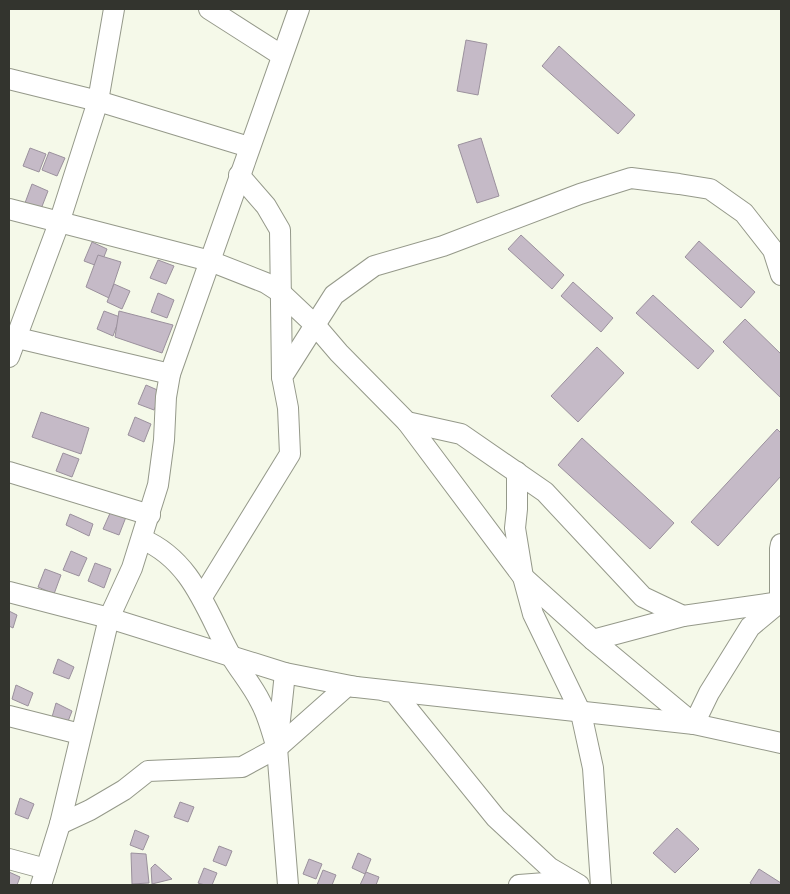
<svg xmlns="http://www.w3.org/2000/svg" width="790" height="894" font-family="'Varela Round',sans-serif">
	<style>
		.building { fill: #c5bac7; stroke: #9b919d }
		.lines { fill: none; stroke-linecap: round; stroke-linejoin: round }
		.minor-casing { stroke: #95998a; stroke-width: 22 }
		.minor { stroke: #fff; stroke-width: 20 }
	</style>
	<rect width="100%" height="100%" fill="#f5f9e9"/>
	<!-- building -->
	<g class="building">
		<polygon points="466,40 487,44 478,95 457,91"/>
		<polygon points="559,46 635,115 618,134 542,66"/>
		<polygon points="481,138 499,196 477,203 458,145"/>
		<polygon points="30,148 46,154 39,172 23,166"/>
		<polygon points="49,152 65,158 57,176 42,170"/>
		<polygon points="32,184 48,191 41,209 25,203"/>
		<polygon points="521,235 564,275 552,289 508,249"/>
		<polygon points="699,241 755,292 741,308 685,257"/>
		<polygon points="92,242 107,249 100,267 84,261"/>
		<polygon points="98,255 121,262 109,298 86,287"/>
		<polygon points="158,260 174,266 166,284 150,278"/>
		<polygon points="573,282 613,318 601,332 561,296"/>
		<polygon points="114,284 130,291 122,309 107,302"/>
		<polygon points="158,293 174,300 167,318 151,312"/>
		<polygon points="653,295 714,351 698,369 636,313"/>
		<polygon points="104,311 120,317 113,336 97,329"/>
		<polygon points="119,311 173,325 162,353 115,337"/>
		<polygon points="745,319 781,354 781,398 723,342"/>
		<polygon points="597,347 624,373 578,422 551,396"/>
		<polygon points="146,385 162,392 154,410 138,404"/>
		<polygon points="41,412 89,428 81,454 32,437"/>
		<polygon points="135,417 151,424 144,442 128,435"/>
		<polygon points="777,429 781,433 781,476 718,546 691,522"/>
		<polygon points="582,438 674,523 650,549 558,465"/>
		<polygon points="63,453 79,459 72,477 56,471"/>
		<polygon points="111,511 126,517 119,535 103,529"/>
		<polygon points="70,514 93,524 89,536 66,525"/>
		<polygon points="71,551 87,558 79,576 63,570"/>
		<polygon points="95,563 111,569 104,588 88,581"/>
		<polygon points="45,569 61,575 54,594 38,587"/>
		<polygon points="9,611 17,615 13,628 9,626"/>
		<polygon points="58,659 74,667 69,679 53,673"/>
		<polygon points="16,685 33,693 28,706 12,699"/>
		<polygon points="56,703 72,711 67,724 52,717"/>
		<polygon points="20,798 34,804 28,819 15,814"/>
		<polygon points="180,802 194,807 188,822 174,817"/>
		<polygon points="677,828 699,849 675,873 653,853"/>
		<polygon points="135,830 149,836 143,850 130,845"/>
		<polygon points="219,846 232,851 226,866 213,861"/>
		<polygon points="131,853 146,854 149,883 132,884"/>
		<polygon points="358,853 371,859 365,874 352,868"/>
		<polygon points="309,859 322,864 316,879 303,874"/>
		<polygon points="155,864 172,879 152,884 151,868"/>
		<polygon points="204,868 217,873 212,885 205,885 198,883"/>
		<polygon points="759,869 781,883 781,885 753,885 750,883"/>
		<polygon points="323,870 336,875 332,885 317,885"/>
		<polygon points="9,872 20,877 17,885 9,885"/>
		<polygon points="366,872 379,877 376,885 360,885"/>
	</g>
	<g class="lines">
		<defs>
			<g id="minor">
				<polyline points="209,9 281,55"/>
				<polyline points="9,79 98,101 249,147"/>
				<polyline points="239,175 266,206 280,230 282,377"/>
				<polyline points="9,209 210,261 266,283 280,292 315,325 339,353 407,422 461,434 545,492 643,597 683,616 780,602 781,603"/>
				<polyline points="9,336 170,374"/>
				<polyline points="9,357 59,223 98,101 114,9"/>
				<polyline points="407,422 523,577 593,640 694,724 709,693 750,627 780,602"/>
				<polyline points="9,472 150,515"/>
				<polyline points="517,472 517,509 515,528 523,577 533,614 581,713 593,768 601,885"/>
				<path d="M142,539C193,561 206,611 231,656C240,671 252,685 260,701C268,715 272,733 277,748"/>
				<polyline points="9,592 109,618 285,673 356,687"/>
				<polyline points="202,597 290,454 288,408 282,377 334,295 374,266 443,246 580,194 631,178 679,184 710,189 744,213 773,250 781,275"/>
				<polyline points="780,602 780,549 781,544"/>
				<polyline points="593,640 683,616"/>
				<polyline points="285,673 277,748 288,885"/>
				<polyline points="385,691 394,692 496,818 550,868 579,885"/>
				<polyline points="9,716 80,734"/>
				<polyline points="60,824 90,810 124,790 148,771 242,767 277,748 347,686 694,724 781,743"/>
				<polyline points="9,859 46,869"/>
				<polyline points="41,885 60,824 109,618 132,568 158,485 164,440 166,397 170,374 299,9"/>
				<polyline points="519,885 572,881"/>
			</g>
		</defs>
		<!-- minor casing -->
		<use href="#minor" class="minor-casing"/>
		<!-- minor -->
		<use href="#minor" class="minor"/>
	</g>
	<!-- border -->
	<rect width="790" height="894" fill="none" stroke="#33342e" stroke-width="20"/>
</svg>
